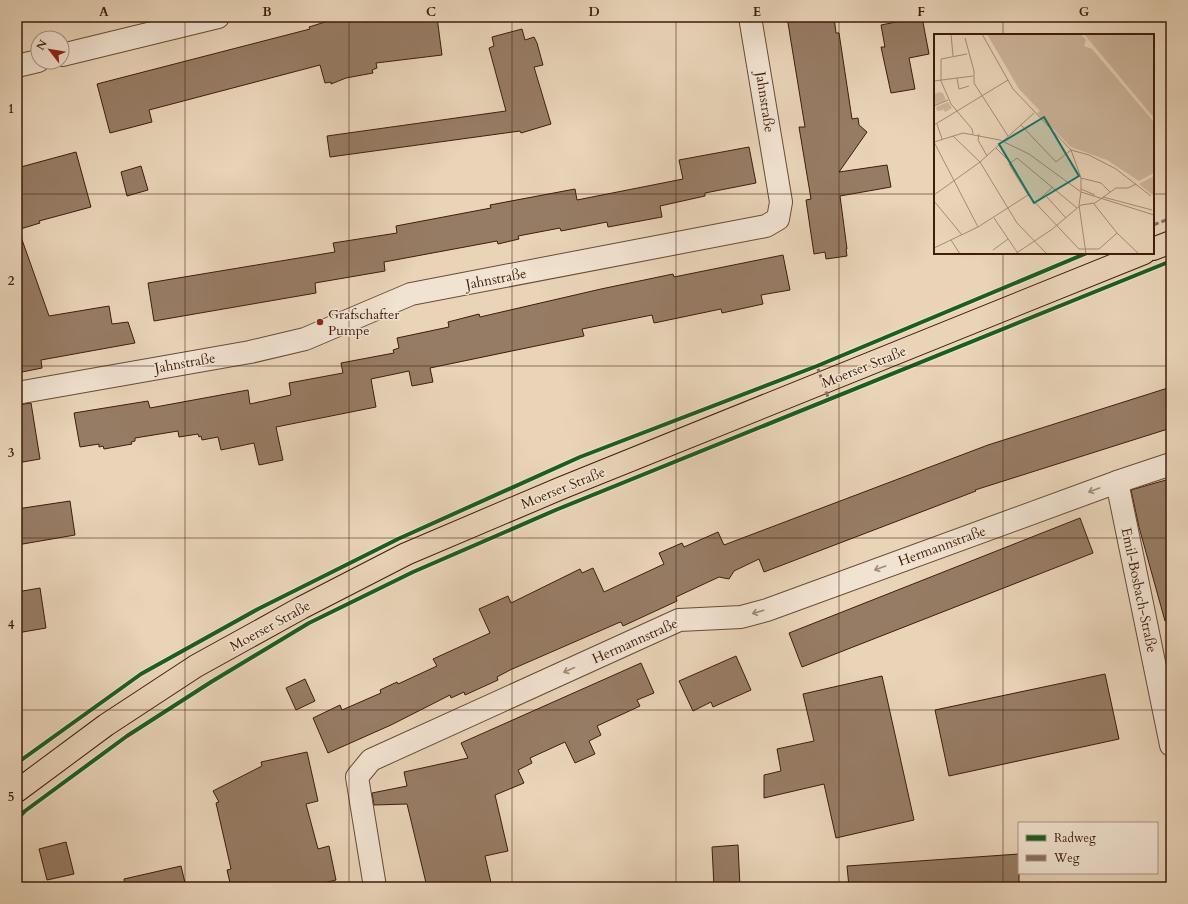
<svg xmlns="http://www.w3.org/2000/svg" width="1188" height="904" font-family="Cardo,serif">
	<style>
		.building { fill: #977c65; stroke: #3e1d0b }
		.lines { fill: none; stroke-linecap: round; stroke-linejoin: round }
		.minor-tunnel { stroke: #c7af95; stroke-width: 22; stroke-dasharray: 22 11; stroke-linecap: butt }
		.minor-casing { stroke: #694b36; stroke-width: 24 }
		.major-casing { stroke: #3e1d0b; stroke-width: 24 }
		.minor { stroke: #f1e3d1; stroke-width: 22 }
		.major { stroke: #e9d4b8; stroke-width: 22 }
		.quiet { stroke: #8d6e63; stroke-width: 3; stroke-dasharray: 6 3; stroke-linecap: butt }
		.cycleway-casing { stroke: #f1e3d1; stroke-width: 6 }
		.cycleway { stroke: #1b5e20; stroke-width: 4 }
		.oneway { stroke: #a08a78 }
		.grid { fill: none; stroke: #3e1d0b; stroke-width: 1; stroke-opacity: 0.55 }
		.poi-dot { fill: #8f2418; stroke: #f1e3d1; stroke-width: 1.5 }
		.labels { text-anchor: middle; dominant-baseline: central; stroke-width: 3; stroke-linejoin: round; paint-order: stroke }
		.street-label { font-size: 14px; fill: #3e1d0b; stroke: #f1e3d1 }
		.poi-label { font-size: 14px; fill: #3e1d0b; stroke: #f1e3d1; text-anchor: start }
		.inset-road { fill: none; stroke: #a58b73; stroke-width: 1 }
		.view { fill: #0f766e; fill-opacity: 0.15; stroke: #0f766e; stroke-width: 2 }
		.inset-edge { fill: none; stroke: #3e1d0b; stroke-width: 2 }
		.neatline { fill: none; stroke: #3e1d0b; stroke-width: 1.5 }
		.grid-label { font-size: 13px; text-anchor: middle; font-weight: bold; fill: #3e1d0b }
	</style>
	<rect width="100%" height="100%" fill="#e9d4b8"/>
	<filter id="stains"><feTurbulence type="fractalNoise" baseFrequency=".005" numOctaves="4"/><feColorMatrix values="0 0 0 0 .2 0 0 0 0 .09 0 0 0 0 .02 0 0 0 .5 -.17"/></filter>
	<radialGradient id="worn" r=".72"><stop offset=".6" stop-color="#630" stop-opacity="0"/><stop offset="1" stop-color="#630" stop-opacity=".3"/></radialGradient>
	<!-- building -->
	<g class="building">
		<polygon points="341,17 437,17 442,55 376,63 377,68 372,70 373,73 346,78 331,84 331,82 325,83 320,65 149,110 152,122 110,133 97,84 310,29 309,27"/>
		<polygon points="787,17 834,17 836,33 839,33 852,119 858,118 859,125 867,132 839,172 887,165 891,187 840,196 847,249 846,249 847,256 826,259 825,252 814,254 806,200 811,199 799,127 805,127"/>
		<polygon points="900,17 922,17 929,54 909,58 915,89 891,93 881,47 885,47 881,25 901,21"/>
		<polygon points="522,29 525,40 534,37 537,43 543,65 534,67 551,124 521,133 520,131 330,157 327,136 506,111 489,48 494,46 492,37"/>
		<polygon points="749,147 756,183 705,193 705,196 660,206 662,217 608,227 607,222 561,231 560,228 518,236 519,239 498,244 497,241 384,262 385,271 315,283 316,293 154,321 148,283 335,252 333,243 397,233 396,226 491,208 490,205 575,189 577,200 683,179 679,160"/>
		<polygon points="76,152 91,207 39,221 40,223 17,230 17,168"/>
		<polygon points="141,166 148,190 127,196 121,172"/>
		<polygon points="17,234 20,234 49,316 109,306 112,324 128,322 135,343 41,360 42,368 17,373"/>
		<polygon points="783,255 790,290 761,295 763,304 722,313 721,309 654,323 652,315 582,329 584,336 430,368 433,382 412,386 409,371 371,379 376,407 276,427 283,460 259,465 254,443 221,450 218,437 202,440 201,436 199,437 198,434 179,437 178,431 135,438 135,441 131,442 132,444 104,449 103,446 99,447 99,444 80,447 74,413 148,401 150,408 248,390 250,404 291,395 289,383 343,373 341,363 394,353 393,350 399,348 397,338 449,327 448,322 479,314 480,317 601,289 673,274 674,277"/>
		<polygon points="1171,387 1171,428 975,490 976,491 764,572 759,559 734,571 729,579 719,577 676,597 677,601 623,626 621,622 618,623 510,670 497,677 498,680 465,695 464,692 451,698 450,695 391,725 328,753 313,718 340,705 342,710 381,693 380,690 397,682 398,684 437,666 433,659 490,633 479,609 508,596 511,603 580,569 582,573 593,568 604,592 664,564 659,553 682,543 684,547 718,532 724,545 988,445"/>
		<polygon points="31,403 40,459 17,463 17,405"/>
		<polygon points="1166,480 1171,501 1171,620 1165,621 1139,527 1131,490"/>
		<polygon points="70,501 75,535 17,545 17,509"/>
		<polygon points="1080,518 1093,553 802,667 789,633"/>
		<polygon points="40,588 46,628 17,633 17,592"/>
		<polygon points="736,656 751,690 713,707 711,702 693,711 679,681"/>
		<polygon points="641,663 654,693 637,700 640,706 597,726 601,735 589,741 595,754 575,763 565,742 530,758 532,763 518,770 524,783 495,795 508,851 485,856 492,887 427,887 407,804 374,805 372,793 407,786 404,772 468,758 461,743"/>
		<polygon points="1105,674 1119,739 949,776 935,710"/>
		<polygon points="882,676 914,820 836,838 824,784 764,798 764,775 781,771 777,749 814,741 803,694"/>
		<polygon points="305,679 315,701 296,710 286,688"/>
		<polygon points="307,752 318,801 306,804 318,849 329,846 336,880 307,887 231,887 227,870 231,869 216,803 219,802 213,791 262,766 261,762"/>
		<polygon points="66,842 74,874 47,880 39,849"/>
		<polygon points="738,845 740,887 714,887 712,847"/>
		<polygon points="1019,854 1019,887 849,887 847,866"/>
		<polygon points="181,866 186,887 125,887 124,879"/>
	</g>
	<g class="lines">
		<!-- minor-tunnel -->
		<polyline class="minor-tunnel" points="1170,682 1171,682"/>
		<defs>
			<g id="minor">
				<polyline points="62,55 218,17"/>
				<polyline points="17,66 38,61"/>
				<polyline points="17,393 250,352 305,339 411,294 766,226 778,219 781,202 750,17"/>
				<polyline points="1117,482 1171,745"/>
				<polyline points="375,887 357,777 371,760 679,620 741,617 767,610 1117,482 1171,464"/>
			</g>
			<g id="major">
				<polyline points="1153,249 1171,242"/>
				<polyline points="17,791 106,725 196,666 301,608 406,554 559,489 1144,253"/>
			</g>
		</defs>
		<!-- minor casing -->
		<use href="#minor" class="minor-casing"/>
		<!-- major casing -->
		<use href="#major" class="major-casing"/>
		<!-- minor -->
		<use href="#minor" class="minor"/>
		<!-- major -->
		<use href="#major" class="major"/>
		<!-- quiet -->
		<g class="quiet">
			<polyline points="1153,225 1171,218"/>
			<polyline points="817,366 829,400"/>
		</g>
		<defs>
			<g id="cycleway">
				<polyline points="17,763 141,674 258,609 398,539 580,457 817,366 1087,253"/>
				<polyline points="17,819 25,811 127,736 211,682 309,623 413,572 558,509 1171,261"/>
			</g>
		</defs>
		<!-- cycleway casing -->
		<use href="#cycleway" class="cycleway-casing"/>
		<!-- cycleway -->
		<use href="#cycleway" class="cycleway"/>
	</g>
	<!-- one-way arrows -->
	<defs><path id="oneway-shaft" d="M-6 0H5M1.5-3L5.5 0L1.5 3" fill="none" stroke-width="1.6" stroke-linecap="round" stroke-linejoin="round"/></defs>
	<g class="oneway">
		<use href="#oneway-shaft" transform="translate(1094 490) rotate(160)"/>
		<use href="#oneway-shaft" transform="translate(880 568) rotate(160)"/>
		<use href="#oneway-shaft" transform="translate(758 612) rotate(164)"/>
		<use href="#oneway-shaft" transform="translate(569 670) rotate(156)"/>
	</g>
	<!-- grid -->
	<path class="grid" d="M185,17V887M349,17V887M512,17V887M676,17V887M839,17V887M1003,17V35M17,194H935M1153,194H1171M1003,253V887M17,366H1171M17,538H1171M17,710H1171"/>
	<!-- markers -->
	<circle class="poi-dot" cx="320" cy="322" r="4"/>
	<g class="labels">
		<!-- street labels -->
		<g class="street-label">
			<text transform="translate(765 102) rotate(81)">Jahnstraße</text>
			<text transform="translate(496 279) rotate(-11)">Jahnstraße</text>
			<text transform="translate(185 363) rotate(-10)">Jahnstraße</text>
			<text transform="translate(864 367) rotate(-22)">Moerser Straße</text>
			<text transform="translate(563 488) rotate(-22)">Moerser Straße</text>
			<text transform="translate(942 546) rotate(-20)">Hermannstraße</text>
			<text transform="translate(1139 590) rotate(78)">Emil-Bosbach-Straße</text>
			<text transform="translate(270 626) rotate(-29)">Moerser Straße</text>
			<text transform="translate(635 641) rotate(-24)">Hermannstraße</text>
		</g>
		<!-- poi labels -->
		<g class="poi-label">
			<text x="328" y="314">Grafschafter<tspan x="328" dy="16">Pumpe</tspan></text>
		</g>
	</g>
	<!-- overview -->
	<g transform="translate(934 34)">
		<rect width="220" height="220" fill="#e9d4b8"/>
		<path d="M53,0H147L152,6L150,12L158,15L220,88V139L205,147L173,126L137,113L103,79L106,77L85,55ZM150,0H220V84ZM0,57L9,59L12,66L1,71L0,60L5,59ZM14,68L18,74L11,78L8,73L9,76L3,77L2,73ZM220,142V162L205,150Z" fill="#ccb59b"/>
		<path class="inset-road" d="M17,0L19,22M48,0L79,55L137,116L155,121L182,135L217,162M31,4L40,37V49L74,102M33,20L7,25V47L17,70L38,95L39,100M23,44L25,55L35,52M0,47L39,42M0,72L14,66M3,90L8,105M0,91L74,46M87,91L122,128L137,116L147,144V157M45,100L44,106L53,122M19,102L46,128L83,189L113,220M0,108L44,193M0,108L29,99L66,106L95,120L147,158L220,181M62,114L77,129M147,144L167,149L176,158M147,155L161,161M147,158L145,171L152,220M0,161L46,128L100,79M113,163L132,184M169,163L218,176M0,167L28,201M101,169L119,153M160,170L183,199L205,220M143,174L83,124L75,130L94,161L145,215H165L183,199M60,184L83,218M17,206L26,220M0,214L44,193L94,161M59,216L74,205M81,220L117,196L147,171L161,169L182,154H194L202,150"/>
		<path class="view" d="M110,83L145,142L100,169L65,110Z"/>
		<rect width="220" height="220" class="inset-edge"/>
	</g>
	<!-- margin -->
	<rect width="1188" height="904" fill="none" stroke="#e9d4b8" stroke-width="44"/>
	<!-- legend -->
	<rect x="1018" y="822" width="140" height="52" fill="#f1e3d1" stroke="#a99482"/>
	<rect x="1026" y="835" width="20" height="6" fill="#1b5e20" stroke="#a99482"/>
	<text x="1054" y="842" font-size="12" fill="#3e1d0b">Radweg</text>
	<rect x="1026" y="855" width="20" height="6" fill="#8d6e63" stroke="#a99482"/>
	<text x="1054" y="862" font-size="12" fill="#3e1d0b">Weg</text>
	<!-- north arrow -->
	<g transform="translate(50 50) rotate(301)"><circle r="19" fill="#f1e3d1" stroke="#a99482"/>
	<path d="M0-3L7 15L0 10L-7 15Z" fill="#8f2418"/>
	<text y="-6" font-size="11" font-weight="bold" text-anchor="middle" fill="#3e1d0b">N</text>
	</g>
	<rect x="22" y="22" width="1144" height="860" class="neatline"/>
	<g class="grid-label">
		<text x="104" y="16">A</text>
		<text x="267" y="16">B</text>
		<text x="431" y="16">C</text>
		<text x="594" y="16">D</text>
		<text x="757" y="16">E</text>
		<text x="921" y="16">F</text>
		<text x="1084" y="16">G</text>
		<text x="11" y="113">1</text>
		<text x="11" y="285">2</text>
		<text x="11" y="457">3</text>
		<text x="11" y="629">4</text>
		<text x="11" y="801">5</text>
	</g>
	<rect width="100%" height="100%" filter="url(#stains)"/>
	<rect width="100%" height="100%" fill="url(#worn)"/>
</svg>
